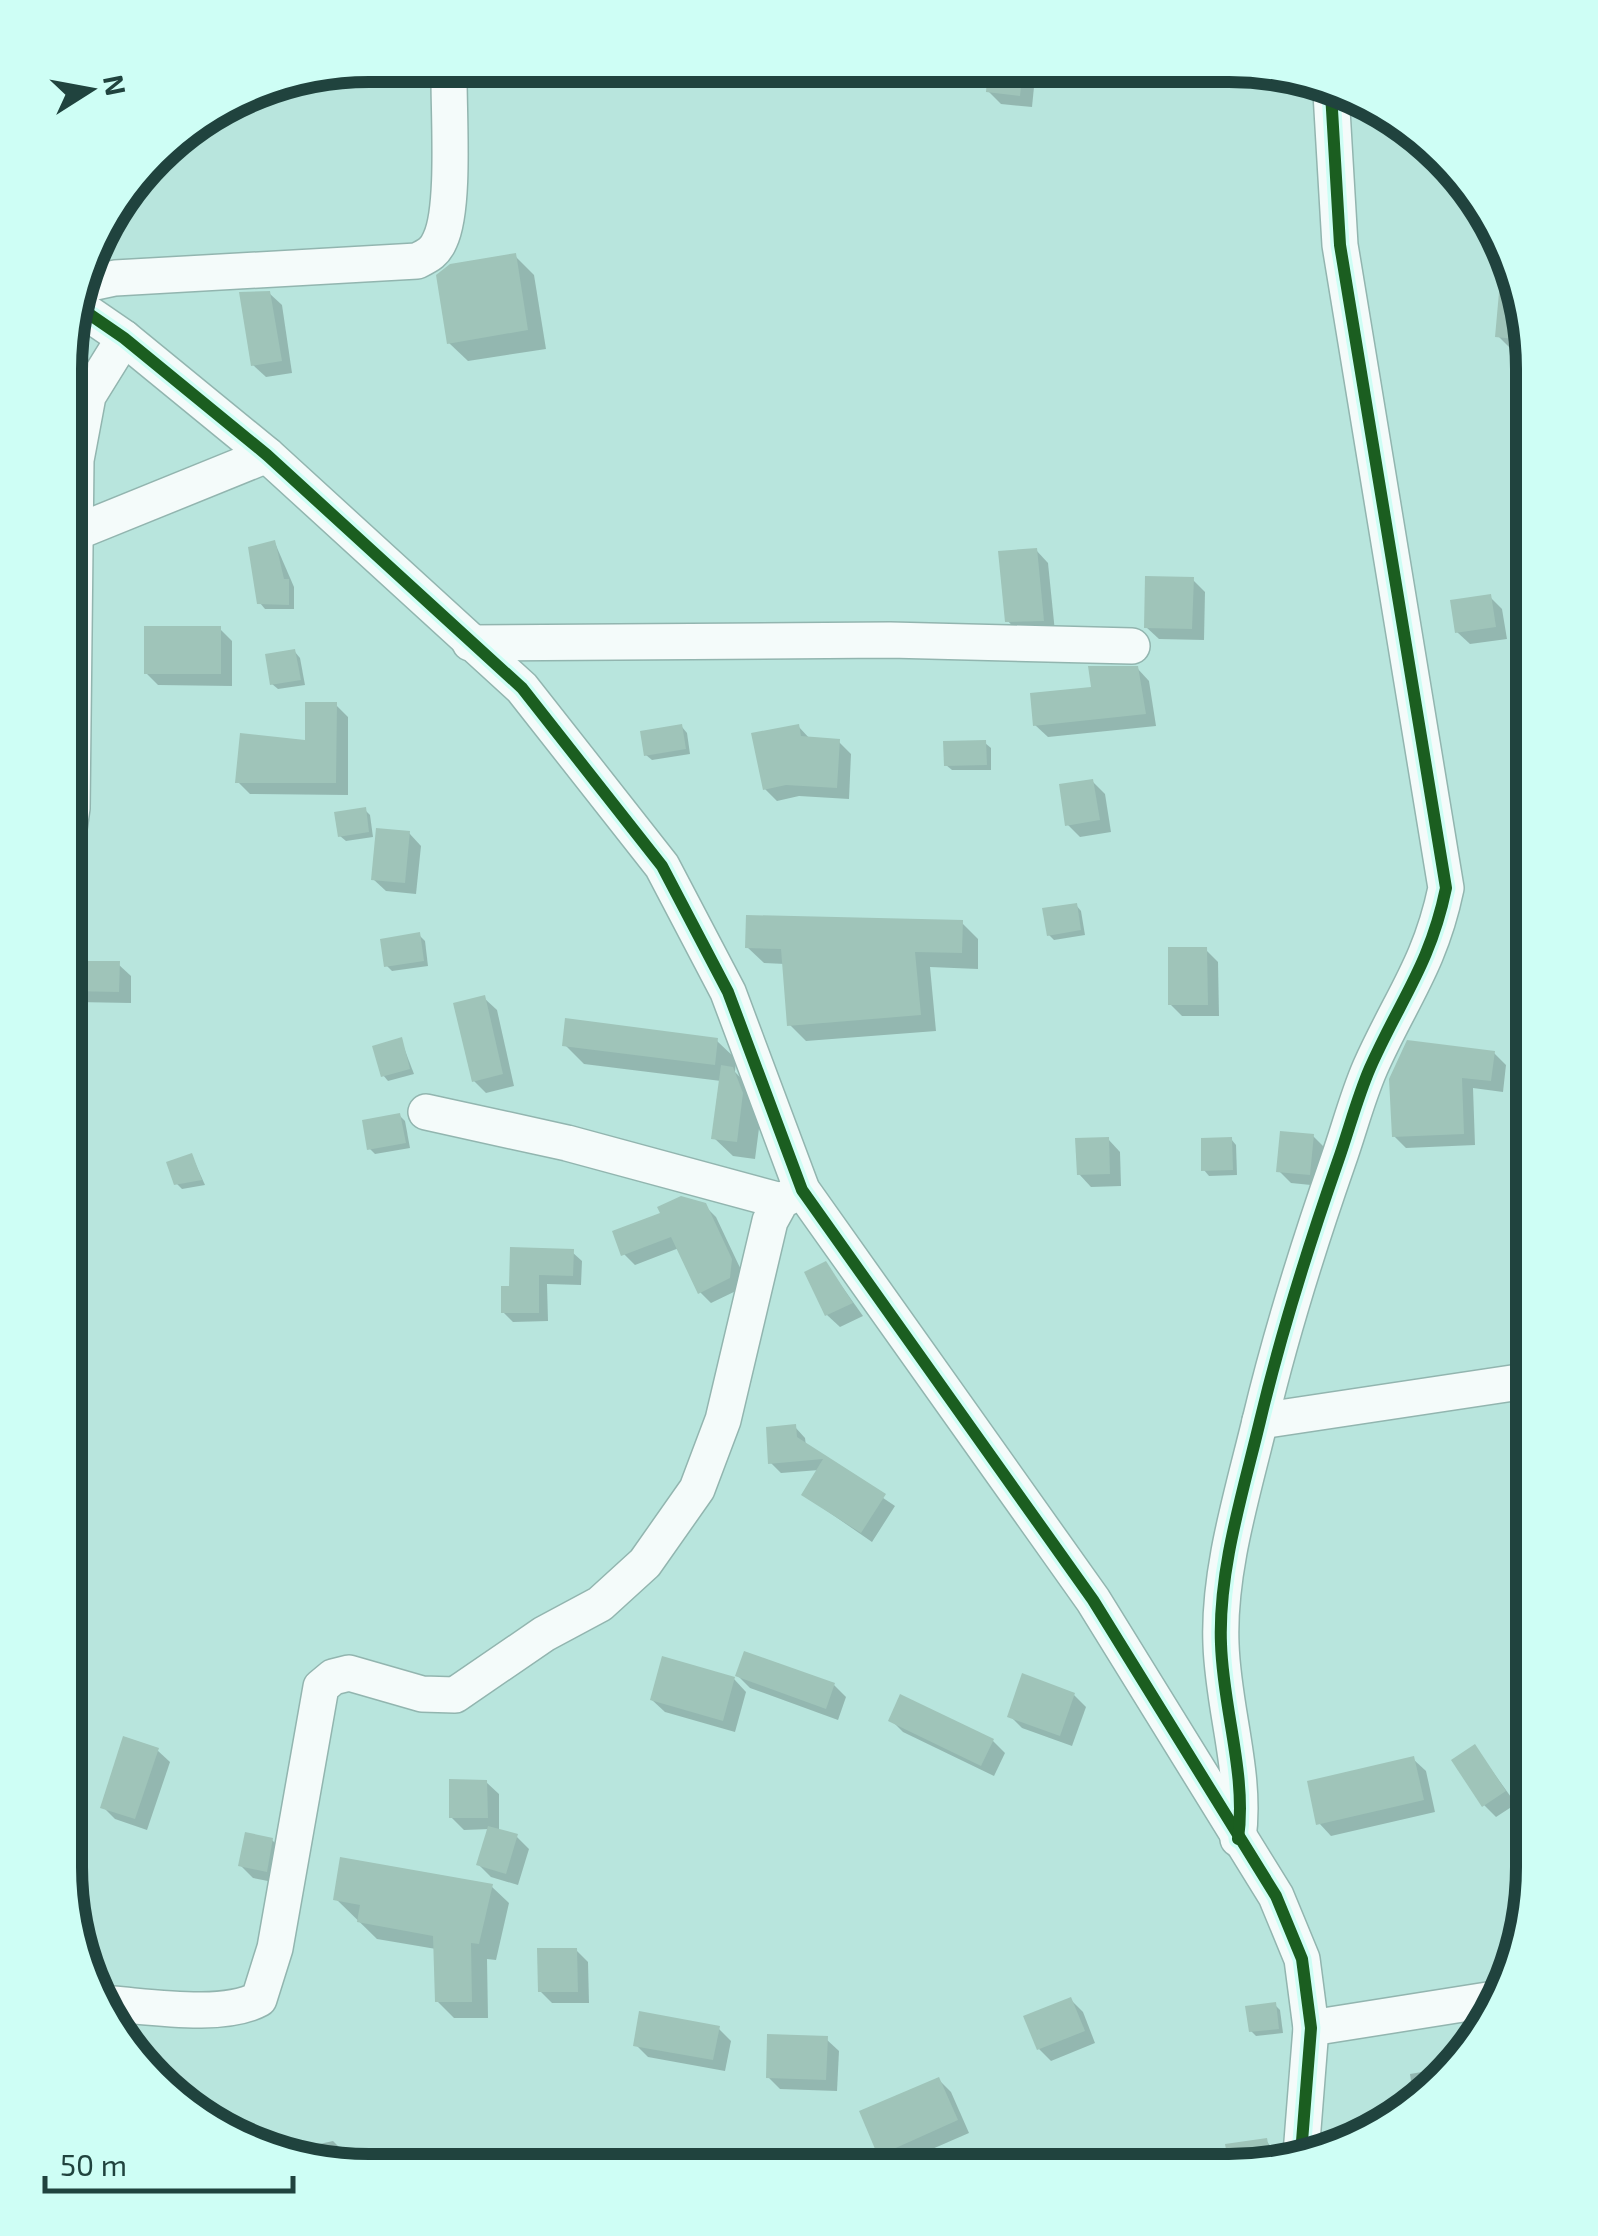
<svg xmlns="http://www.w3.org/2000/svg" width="1598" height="2236" font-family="'Exo 2',sans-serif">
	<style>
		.shadow { fill: #0003 }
		.building { fill: #9fc4b9 }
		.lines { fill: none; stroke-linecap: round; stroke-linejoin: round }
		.minor-casing { stroke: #92b5af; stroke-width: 38 }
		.minor { stroke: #f4fbfa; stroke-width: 35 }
		.cycleway-casing { stroke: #cefef5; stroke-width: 19 }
		.cycleway { stroke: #1b5e20; stroke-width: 12 }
		.rim { fill: none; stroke: #20433e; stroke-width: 12 }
	</style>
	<rect width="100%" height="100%" fill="#b8e5dd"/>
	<!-- shadow -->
	<g class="shadow">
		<polygon points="991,67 1036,67 1032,107 1001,104 988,91"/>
		<polygon points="515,256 534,275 546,349 468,361 449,343"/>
		<polygon points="269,293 282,305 292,373 266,377 253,365"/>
		<polygon points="1501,298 1517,299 1529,350 1510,348 1498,336"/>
		<polygon points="275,543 294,587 294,609 265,609 260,603"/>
		<polygon points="1036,550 1048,563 1055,632 1019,633 1007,620"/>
		<polygon points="1193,580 1205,592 1204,640 1159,639 1146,627"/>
		<polygon points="1490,597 1502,609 1507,639 1470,644 1457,632"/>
		<polygon points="1533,624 1533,667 1528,662 1523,626"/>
		<polygon points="220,629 232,641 232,686 158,685 146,673"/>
		<polygon points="295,652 300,658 305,685 278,689 272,684"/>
		<polygon points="1137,668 1149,681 1156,726 1048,737 1035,725"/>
		<polygon points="336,705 348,717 348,795 250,794 238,782 307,743"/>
		<polygon points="798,726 811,740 839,742 851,754 849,799 799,796 777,801 765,789"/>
		<polygon points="682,727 687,733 690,754 652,760 646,755"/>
		<polygon points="985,743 991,748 991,770 952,770 946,765"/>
		<polygon points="1092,781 1105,794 1111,832 1080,837 1067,824"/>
		<polygon points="365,810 370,815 373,837 346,841 340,836"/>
		<polygon points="409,833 421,846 416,894 386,891 373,879"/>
		<polygon points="1076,905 1081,911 1085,935 1054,940 1049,935"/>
		<polygon points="962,923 978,939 978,969 930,967 936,1031 806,1041 790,1025 785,964 764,963 747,947"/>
		<polygon points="419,935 425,941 428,966 392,971 387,966"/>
		<polygon points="1206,950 1218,962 1219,1016 1182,1016 1170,1004"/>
		<polygon points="67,963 118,964 131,976 131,1003 76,1002 67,993"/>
		<polygon points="484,998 497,1010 514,1086 486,1093 474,1081"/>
		<polygon points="401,1040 414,1074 388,1081 383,1075"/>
		<polygon points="717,1041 736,1059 735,1072 751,1089 761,1113 755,1159 733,1156 714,1138 721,1081 584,1064 565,1045"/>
		<polygon points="1494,1053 1506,1065 1503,1092 1473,1088 1475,1145 1406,1148 1394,1136 1391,1079"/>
		<polygon points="400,1116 405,1121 410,1148 375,1154 370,1149"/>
		<polygon points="1313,1136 1325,1148 1321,1186 1291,1183 1279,1171"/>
		<polygon points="1108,1139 1120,1152 1121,1186 1091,1187 1079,1174"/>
		<polygon points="1231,1139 1236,1145 1237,1175 1209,1176 1204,1170"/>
		<polygon points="192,1156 205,1185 182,1189 176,1183"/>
		<polygon points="704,1205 716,1217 742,1272 740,1289 711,1303 700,1292 679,1248 635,1265 624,1254"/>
		<polygon points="572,1252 582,1261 581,1285 547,1284 548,1321 513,1322 503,1312 512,1288"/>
		<polygon points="826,1264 863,1316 840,1327 827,1315 807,1273"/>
		<polygon points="795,1427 805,1438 806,1446 895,1506 872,1542 804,1495 819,1470 781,1473 771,1463"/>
		<polygon points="738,1676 834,1685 846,1697 838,1720 750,1688"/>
		<polygon points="734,1679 746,1692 735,1732 665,1712 652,1700"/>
		<polygon points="1074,1695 1086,1707 1072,1746 1022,1728 1010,1716"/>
		<polygon points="891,1720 993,1741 1005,1753 994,1776 903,1732"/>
		<polygon points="1475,1747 1516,1804 1496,1817 1484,1805"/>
		<polygon points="157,1750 170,1762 147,1830 115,1819 103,1807"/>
		<polygon points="1413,1759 1426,1771 1435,1812 1331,1836 1319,1823"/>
		<polygon points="486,1782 499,1794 499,1831 517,1837 529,1849 518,1885 491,1877 479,1865 490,1829 464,1830 451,1817"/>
		<polygon points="272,1840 284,1852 278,1883 253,1878 241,1866"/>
		<polygon points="491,1886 509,1903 496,1960 487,1959 488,2018 454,2018 437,2001 436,1949 377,1939 336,1899"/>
		<polygon points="576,1950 588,1962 589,2003 552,2003 540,1991"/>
		<polygon points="1071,2000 1083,2012 1095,2043 1051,2061 1039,2049"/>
		<polygon points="1275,2005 1280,2010 1283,2033 1256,2036 1251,2031"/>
		<polygon points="718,2028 731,2041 725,2071 648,2057 636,2045"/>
		<polygon points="826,2039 839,2051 837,2091 780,2089 768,2077"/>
		<polygon points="1445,2068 1413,2096 1410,2074"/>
		<polygon points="939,2080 951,2092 969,2133 893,2166 881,2154"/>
		<polygon points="1266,2140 1279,2159 1232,2170"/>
		<polygon points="333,2141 345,2153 349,2169 330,2168 288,2151"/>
	</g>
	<!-- building -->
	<g class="building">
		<polygon points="988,67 1023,67 1020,96 986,92"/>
		<polygon points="516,253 528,330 447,344 436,275 450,264"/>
		<polygon points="1507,258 1522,323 1526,340 1495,337 1502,259"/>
		<polygon points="270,291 282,361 251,366 239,292"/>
		<polygon points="275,540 284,579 289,579 289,605 257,604 248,547"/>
		<polygon points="1037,548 1044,621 1005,622 998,551"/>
		<polygon points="1145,576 1194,577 1192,629 1144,628"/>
		<polygon points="1491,594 1496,627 1455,633 1450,600"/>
		<rect x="144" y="626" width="77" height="48"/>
		<polygon points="295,649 301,680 270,685 265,654"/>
		<polygon points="1088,666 1138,666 1146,714 1033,726 1030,693 1091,687"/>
		<polygon points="305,702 337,702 336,783 235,783 240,733 305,740"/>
		<polygon points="682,724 686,749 644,756 640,731"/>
		<polygon points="799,724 801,736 840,739 837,788 786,785 763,790 751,733"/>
		<polygon points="986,740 987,765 944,766 943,741"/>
		<polygon points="1093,779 1100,820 1065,826 1059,784"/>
		<polygon points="366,807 369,832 338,837 334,812"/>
		<polygon points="376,828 410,831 405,883 371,880"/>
		<polygon points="1077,903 1081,930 1047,936 1042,908"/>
		<polygon points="746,915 963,920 962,953 915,952 921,1015 787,1026 781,949 745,948"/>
		<polygon points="420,932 424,961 384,967 380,939"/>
		<polygon points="1168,947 1207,947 1208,1005 1168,1005"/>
		<polygon points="67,961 120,961 119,992 67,991"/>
		<polygon points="485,995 503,1074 472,1082 453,1003"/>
		<polygon points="565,1018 718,1038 715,1065 562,1046"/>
		<polygon points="402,1037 410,1069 381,1077 372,1046"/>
		<polygon points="1407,1040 1495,1051 1491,1081 1462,1078 1464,1134 1392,1137 1389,1079"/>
		<polygon points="721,1065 733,1067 743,1093 737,1142 711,1139"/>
		<polygon points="400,1113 406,1143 367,1150 362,1120"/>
		<polygon points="1280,1131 1314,1134 1310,1175 1276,1172"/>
		<polygon points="1109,1137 1110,1174 1077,1175 1075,1138"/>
		<polygon points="1232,1137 1233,1170 1201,1171 1201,1138"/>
		<polygon points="192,1153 202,1180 174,1185 166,1162"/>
		<polygon points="681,1196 706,1203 732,1259 730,1278 698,1294 671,1237 621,1256 612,1231 660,1213 657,1207"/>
		<polygon points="510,1247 574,1249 573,1276 539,1275 539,1313 501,1313 501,1286 509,1286"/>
		<polygon points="826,1261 853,1303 825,1316 804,1272"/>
		<polygon points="796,1424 797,1437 886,1494 861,1533 801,1495 823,1459 768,1464 766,1427"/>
		<polygon points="744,1651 835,1683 826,1709 735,1676"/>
		<polygon points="662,1656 735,1677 723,1721 650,1700"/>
		<polygon points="1022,1673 1075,1693 1060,1736 1007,1717"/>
		<polygon points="900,1694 994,1739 981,1766 888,1721"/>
		<polygon points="123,1736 159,1748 135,1819 100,1808"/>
		<polygon points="1475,1744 1506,1791 1482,1807 1451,1760"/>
		<polygon points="1414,1756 1424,1800 1316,1825 1307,1781"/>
		<polygon points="449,1779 487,1780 488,1818 449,1818"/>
		<polygon points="488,1826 518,1834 506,1874 476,1865"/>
		<polygon points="245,1832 273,1838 267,1872 238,1866"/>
		<polygon points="340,1857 493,1884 479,1944 471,1943 472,2002 435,2002 433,1936 357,1922 360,1905 333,1900"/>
		<polygon points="537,1948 577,1948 578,1992 538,1992"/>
		<polygon points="1071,1997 1085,2031 1037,2050 1023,2016"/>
		<polygon points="1276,2002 1279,2029 1249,2032 1245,2006"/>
		<polygon points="639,2011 720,2026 713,2060 633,2046"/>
		<polygon points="767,2034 828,2036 826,2080 766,2078"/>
		<polygon points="939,2077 958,2120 878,2156 859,2111"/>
		<polygon points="1267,2138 1271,2161 1230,2171 1225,2144"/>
	</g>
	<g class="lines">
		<defs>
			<g id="minor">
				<path d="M82,285L115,278L417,261C429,255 435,252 440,240C456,207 448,106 449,65"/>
				<polyline points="76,305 124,338 267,455 522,688 662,866 728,992 802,1190 1093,1600 1276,1896 1302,1959 1311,2028 1301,2154"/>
				<polyline points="67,536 267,455"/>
				<polyline points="470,643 890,640 1132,646"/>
				<polyline points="67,842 72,808 76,460 88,396 124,338"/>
				<polyline points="426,1112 567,1143 781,1201"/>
				<polyline points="1260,1421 1533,1380"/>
				<path d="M1238,1839C1247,1774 1223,1710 1221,1644C1218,1571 1243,1492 1260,1421C1281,1333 1308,1247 1338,1161C1349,1130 1357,1098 1370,1068C1400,1000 1430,965 1446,888L1340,245L1331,93"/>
				<path d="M98,2003C142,2005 221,2020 259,1999L275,1948L321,1687L333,1677L349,1673L422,1694L455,1695L544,1634L600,1604L645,1563L697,1489L723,1420L770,1221L781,1201L802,1190"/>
				<polyline points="1311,2028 1494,1999"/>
			</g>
		</defs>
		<!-- minor casing -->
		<use href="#minor" class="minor-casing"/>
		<!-- minor -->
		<use href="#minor" class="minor"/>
		<defs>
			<g id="cycleway">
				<polyline points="76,305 124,338 267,455 522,688 662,866 728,992 802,1190 1093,1600 1276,1896 1302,1959 1311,2028 1301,2154"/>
				<path d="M1238,1839C1247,1774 1223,1710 1221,1644C1218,1571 1243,1492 1260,1421C1281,1333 1308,1247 1338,1161C1349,1130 1357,1098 1370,1068C1400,1000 1430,965 1446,888L1340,245L1331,93"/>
			</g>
		</defs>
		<!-- cycleway casing -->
		<use href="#cycleway" class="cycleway-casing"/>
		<!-- cycleway -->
		<use href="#cycleway" class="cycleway"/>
	</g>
	<!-- crop -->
	<path d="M0 0H1598V2236H0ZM369 82H1229A287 287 0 0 1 1516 369V1867A287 287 0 0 1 1229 2154H369A287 287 0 0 1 82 1867V369A287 287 0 0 1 369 82Z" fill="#cefef5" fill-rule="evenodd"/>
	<path class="rim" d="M369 82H1229A287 287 0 0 1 1516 369V1867A287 287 0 0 1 1229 2154H369A287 287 0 0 1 82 1867V369A287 287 0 0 1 369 82Z"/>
	<!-- north arrow -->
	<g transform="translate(90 90) rotate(79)" stroke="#cefef5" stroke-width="8" paint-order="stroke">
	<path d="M0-8L18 38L0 25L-18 38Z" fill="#20433e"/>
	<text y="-15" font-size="28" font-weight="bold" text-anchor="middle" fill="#20433e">N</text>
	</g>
	<!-- scale -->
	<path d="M45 2176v15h248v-15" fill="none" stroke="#20433e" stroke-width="5"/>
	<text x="60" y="2176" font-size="30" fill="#20433e" stroke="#cefef5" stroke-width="8" paint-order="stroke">50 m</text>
</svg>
